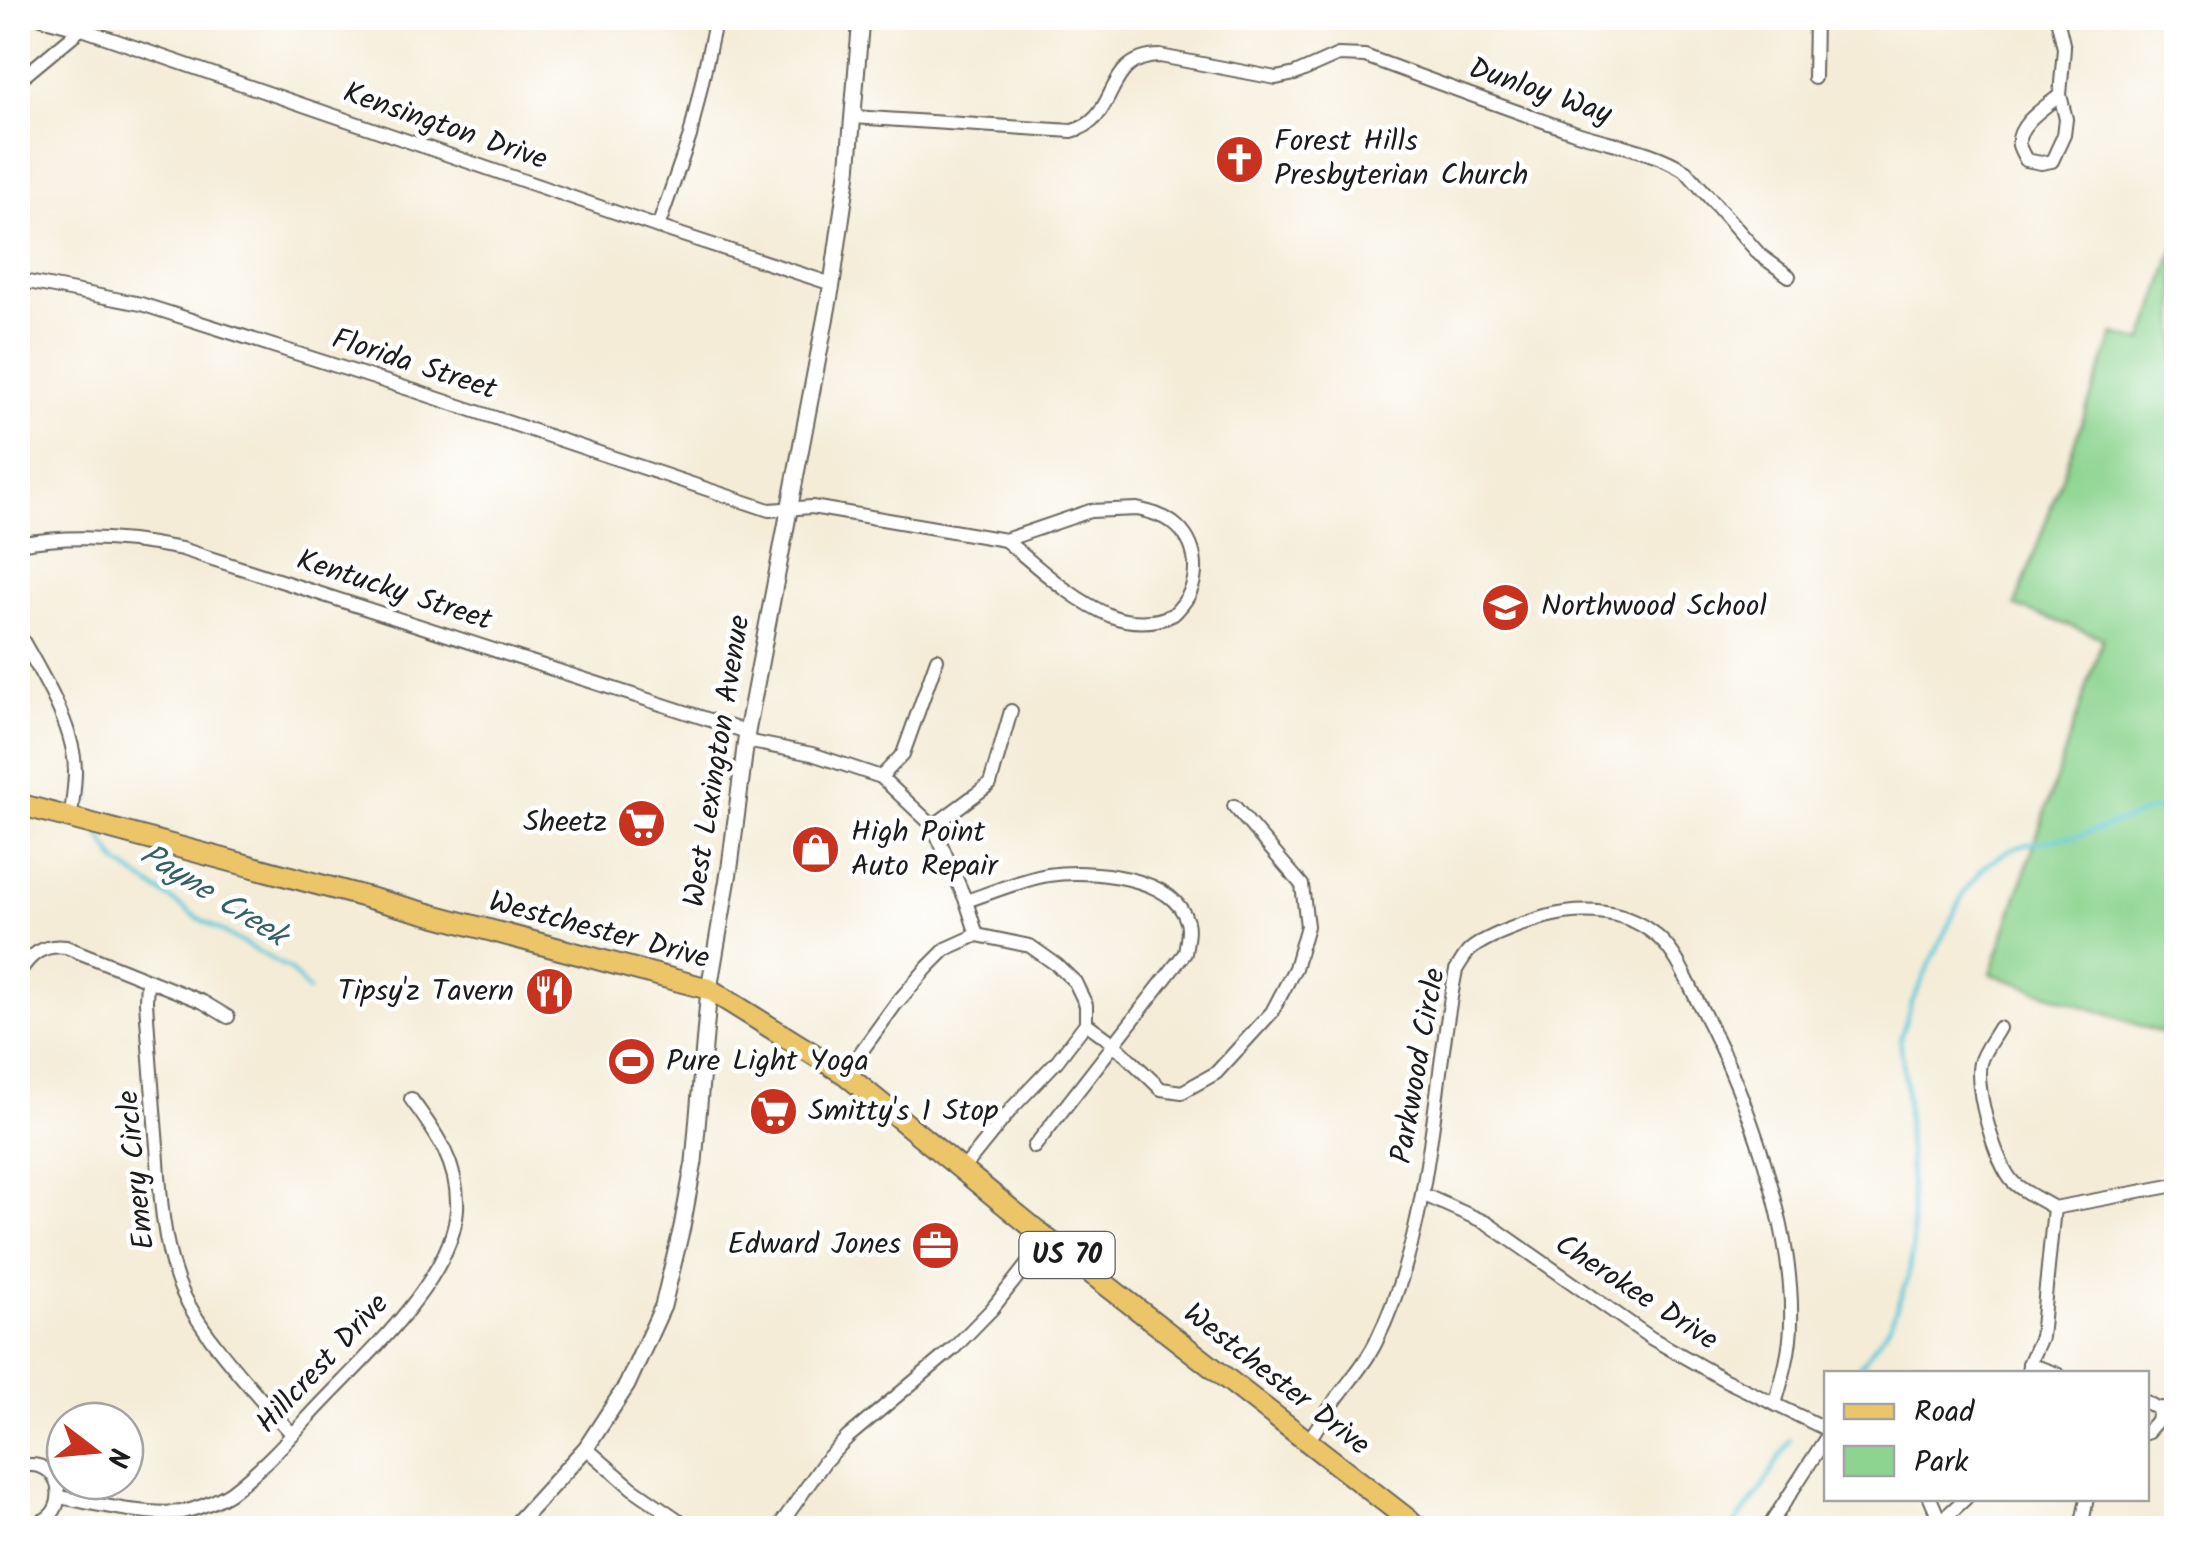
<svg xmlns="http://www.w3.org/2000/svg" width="2194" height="1546" font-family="Kalam,sans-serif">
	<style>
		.green { fill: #8cd48f; stroke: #547856; stroke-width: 2.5 }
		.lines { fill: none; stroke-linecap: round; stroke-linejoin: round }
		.stream { stroke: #5ec7da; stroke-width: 4 }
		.minor-casing { stroke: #68655d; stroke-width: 16 }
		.tertiary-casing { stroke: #68655d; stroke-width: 19 }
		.primary-casing { stroke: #68655d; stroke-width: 24 }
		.minor { stroke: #fff; stroke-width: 12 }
		.tertiary { stroke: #fff; stroke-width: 15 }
		.primary { stroke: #ecc569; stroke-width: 20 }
		.labels { text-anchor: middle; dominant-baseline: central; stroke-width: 9; stroke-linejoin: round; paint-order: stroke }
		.shield { fill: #fff; stroke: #606060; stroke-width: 2.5 }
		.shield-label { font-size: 28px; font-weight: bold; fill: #1c1c1c }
		.street-label { font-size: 30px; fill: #1c1c1c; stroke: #fff }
		.poi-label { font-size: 30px; fill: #1c1c1c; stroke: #fff; text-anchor: start }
		.water-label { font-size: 32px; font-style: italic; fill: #366068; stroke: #fff }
	</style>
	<rect width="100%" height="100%" fill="#fff"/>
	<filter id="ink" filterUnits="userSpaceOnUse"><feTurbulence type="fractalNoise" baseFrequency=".01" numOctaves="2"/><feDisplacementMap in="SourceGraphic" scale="20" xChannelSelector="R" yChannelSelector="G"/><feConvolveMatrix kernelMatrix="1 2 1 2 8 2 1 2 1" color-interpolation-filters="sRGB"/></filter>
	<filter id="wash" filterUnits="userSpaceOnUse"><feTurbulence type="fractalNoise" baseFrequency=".0048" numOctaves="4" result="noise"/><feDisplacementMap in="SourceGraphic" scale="40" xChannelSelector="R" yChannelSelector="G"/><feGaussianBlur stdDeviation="2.25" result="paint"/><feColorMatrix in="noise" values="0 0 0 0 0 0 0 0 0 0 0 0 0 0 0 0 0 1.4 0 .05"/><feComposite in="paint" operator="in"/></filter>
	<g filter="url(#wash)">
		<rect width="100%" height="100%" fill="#f4ecd7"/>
		<!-- green -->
		<polygon class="green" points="2176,243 2176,1038 1991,974 2103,638 2015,606 2114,334 2143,342"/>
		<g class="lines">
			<!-- stream -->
			<g class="stream">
				<polyline points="90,800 91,770"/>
				<polyline points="99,834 118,863 195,916 289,969 309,991"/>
				<polyline points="1854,1374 1890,1325 1908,1277 1913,1246 1906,1087 1900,1039 1911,1004 1964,892 1984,867 2006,852 2026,844 2081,835 2176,802"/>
				<polyline points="1732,1528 1760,1491 1790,1440"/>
			</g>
		</g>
	</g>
	<g filter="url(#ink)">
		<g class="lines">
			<defs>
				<g id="minor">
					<polyline points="41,18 82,29 658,227 832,284"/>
					<path d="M2057,18L2064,48L2060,95L2066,119L2064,135L2052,161L2041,163L2026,160C2024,156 2020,149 2019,145C2016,124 2047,106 2060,95"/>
					<polyline points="18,34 21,18"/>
					<polyline points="1814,78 1815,18"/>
					<polyline points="18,81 94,18"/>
					<path d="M853,117L1072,131C1121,119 1101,57 1160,56L1276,78L1295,74L1338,55L1365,56C1435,82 1506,108 1577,133C1614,145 1653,150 1686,171L1760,255L1789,276"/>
					<polyline points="658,227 690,136 716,18"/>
					<polyline points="18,280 141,304 415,391 769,510 812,507 1005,540"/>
					<path d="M1137,509C1150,512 1162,515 1173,523C1199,543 1202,580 1182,605C1179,608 1176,613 1172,615C1154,624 1129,623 1111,616C1071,599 1038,567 1005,540L1090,511Z"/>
					<path d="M18,544C71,534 129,538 182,549L747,732"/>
					<path d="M18,632C39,671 75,725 75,771C75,786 72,802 71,818"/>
					<polyline points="746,741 812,754 881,777 933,826"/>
					<polyline points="881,777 903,754 937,659"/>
					<path d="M966,901C993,892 1020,880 1048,875C1088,869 1174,875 1187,922C1190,931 1186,943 1185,953L1034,1147"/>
					<path d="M18,974C30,955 42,944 66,947L203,1002L228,1017"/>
					<path d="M147,981L146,1001C149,1050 153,1098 157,1146C160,1191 162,1239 178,1282C197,1332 256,1393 292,1434"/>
					<polyline points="1086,1023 1113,1043 1161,1089 1182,1092 1216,1073 1272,1012 1295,968 1307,926 1302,885 1234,806"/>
					<path d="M1999,1028C1993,1039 1983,1051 1980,1063C1974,1087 1996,1166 2014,1183C2025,1193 2041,1200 2054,1208L2176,1185"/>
					<polyline points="845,1074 895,1005 928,967 946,949 977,935"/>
					<polyline points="963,1169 1013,1107 1057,1061 1086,1023 1086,1005 1075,982 1057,965 1030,946 977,935 966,901 933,826 990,784 1011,711"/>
					<polyline points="1422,1194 1487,1223 1651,1338 1725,1380 1826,1429"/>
					<polyline points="2029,1364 2057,1374"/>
					<polyline points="2028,1374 2029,1364 2041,1337 2054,1208"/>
					<polyline points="2146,1402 2176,1419"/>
					<polyline points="2146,1433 2156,1422 2161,1408"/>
					<path d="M1307,1443C1317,1428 1326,1413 1337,1398C1350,1380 1366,1363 1376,1342C1433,1226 1431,1094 1456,970C1460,964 1464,956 1469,951C1484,937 1524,923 1545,917C1584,907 1627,909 1659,938C1679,956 1689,986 1702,1010C1746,1094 1794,1226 1791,1322C1791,1350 1783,1377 1775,1404"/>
					<polyline points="586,1448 632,1488 690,1528"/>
					<path d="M18,1467C72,1451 72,1537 18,1521"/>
					<path d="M60,1497C97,1504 143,1516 181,1512C195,1510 219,1500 231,1492C263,1468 291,1436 318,1407C364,1358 453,1279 457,1209C459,1164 436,1133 411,1099"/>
					<polyline points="1930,1498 1943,1528"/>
					<polyline points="1940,1522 1966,1498"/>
					<polyline points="778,1528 825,1461 848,1437 954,1348 992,1309 1047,1239"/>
					<polyline points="1768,1528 1826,1438"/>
					<polyline points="2081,1528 2087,1498"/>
				</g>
				<polyline id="tertiary" points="513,1528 586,1448 627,1385 663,1306 682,1227 694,1162 709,989 730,866 747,732 832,284 848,172 861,18"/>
				<polyline id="primary" points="18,804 709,989 845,1074 1047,1239 1419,1528"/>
			</defs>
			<!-- minor casing -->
			<use href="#minor" class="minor-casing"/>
			<!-- tertiary casing -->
			<use href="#tertiary" class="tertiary-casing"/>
			<!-- primary casing -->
			<use href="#primary" class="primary-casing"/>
			<!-- minor -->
			<use href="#minor" class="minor"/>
			<!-- tertiary -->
			<use href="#tertiary" class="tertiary"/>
			<!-- primary -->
			<use href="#primary" class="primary"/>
		</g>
	</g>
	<!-- icons -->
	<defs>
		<symbol id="church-disc" viewBox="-11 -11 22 22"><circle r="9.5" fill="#c8321e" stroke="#fff"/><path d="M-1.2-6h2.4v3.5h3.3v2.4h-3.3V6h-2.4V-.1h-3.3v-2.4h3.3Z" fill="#fff"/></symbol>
		<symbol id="school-disc" viewBox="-11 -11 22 22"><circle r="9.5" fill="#c8321e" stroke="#fff"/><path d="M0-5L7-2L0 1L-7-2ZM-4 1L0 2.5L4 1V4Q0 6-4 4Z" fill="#fff"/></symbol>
		<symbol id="supermarket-disc" viewBox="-11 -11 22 22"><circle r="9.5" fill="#c8321e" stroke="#fff"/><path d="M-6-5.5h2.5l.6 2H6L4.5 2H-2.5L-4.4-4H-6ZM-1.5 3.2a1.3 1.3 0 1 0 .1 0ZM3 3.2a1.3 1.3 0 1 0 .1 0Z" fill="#fff"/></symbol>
		<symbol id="shop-disc" viewBox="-11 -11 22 22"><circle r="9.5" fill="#c8321e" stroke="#fff"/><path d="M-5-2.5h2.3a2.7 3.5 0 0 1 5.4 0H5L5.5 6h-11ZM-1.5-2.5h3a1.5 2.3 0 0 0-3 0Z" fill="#fff"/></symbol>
		<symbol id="restaurant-disc" viewBox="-11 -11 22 22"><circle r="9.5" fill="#c8321e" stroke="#fff"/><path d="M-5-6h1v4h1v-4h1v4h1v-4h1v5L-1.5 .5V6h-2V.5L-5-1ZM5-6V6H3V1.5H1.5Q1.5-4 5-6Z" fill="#fff"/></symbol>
		<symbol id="stadium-disc" viewBox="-11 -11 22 22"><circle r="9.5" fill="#c8321e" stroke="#fff"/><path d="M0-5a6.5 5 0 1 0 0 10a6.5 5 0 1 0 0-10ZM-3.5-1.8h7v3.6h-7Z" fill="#fff"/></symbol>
		<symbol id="office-disc" viewBox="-11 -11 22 22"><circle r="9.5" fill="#c8321e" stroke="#fff"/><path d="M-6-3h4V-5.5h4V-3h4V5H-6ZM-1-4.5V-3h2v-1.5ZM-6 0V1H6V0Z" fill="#fff"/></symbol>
	</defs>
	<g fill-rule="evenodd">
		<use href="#church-disc" x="1212" y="132" width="55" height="55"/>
		<use href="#school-disc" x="1478" y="580" width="55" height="55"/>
		<use href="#supermarket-disc" x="614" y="796" width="55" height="55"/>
		<use href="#shop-disc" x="788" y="822" width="55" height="55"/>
		<use href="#restaurant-disc" x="522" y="964" width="55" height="55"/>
		<use href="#stadium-disc" x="604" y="1034" width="55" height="55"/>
		<use href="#supermarket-disc" x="746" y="1084" width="55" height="55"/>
		<use href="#office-disc" x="908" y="1218" width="55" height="55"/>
	</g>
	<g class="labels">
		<!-- shield labels -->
		<rect class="shield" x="1019.5" y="1232" width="95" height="46" rx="8"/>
		<g class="shield-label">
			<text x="1067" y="1255">US 70</text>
		</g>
		<!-- street labels -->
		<g class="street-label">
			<text transform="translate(1540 92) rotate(19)">Dunloy Way</text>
			<text transform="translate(445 127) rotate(19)">Kensington Drive</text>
			<text transform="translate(414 365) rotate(18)">Florida Street</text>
			<text transform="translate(394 591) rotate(18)">Kentucky Street</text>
			<text transform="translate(718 761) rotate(-81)">West Lexington Avenue</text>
			<text transform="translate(599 931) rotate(15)">Westchester Drive</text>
			<text transform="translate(1419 1066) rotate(-80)">Parkwood Circle</text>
			<text transform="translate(137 1170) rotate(-96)">Emery Circle</text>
			<text transform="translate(1636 1293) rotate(33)">Cherokee Drive</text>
			<text transform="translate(323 1364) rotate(-47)">Hillcrest Drive</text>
			<text transform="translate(1276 1380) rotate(38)">Westchester Drive</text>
		</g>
		<!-- poi labels -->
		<g class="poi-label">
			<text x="1274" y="142">Forest Hills<tspan x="1274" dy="34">Presbyterian Church</tspan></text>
			<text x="1541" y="607">Northwood School</text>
			<text x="607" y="823" text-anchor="end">Sheetz</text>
			<text x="851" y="833">High Point<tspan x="851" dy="34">Auto Repair</tspan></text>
			<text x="514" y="992" text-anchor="end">Tipsy'z Tavern</text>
			<text x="666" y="1062">Pure Light Yoga</text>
			<text x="808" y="1112">Smitty's 1 Stop</text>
			<text x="901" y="1245" text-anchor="end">Edward Jones</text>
		</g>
		<!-- water labels -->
		<g class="water-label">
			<text transform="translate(213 896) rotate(32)">Payne Creek</text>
		</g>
	</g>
	<!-- margin -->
	<rect width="2194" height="1546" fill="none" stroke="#fff" stroke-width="60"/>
	<!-- legend -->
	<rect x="1824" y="1371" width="325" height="130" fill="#ffffff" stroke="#a4a4a4" stroke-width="2.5"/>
	<rect x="1844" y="1404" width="50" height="15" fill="#ecc569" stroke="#a4a4a4" stroke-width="2.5"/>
	<text x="1914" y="1421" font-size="30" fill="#1c1c1c">Road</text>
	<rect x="1844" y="1446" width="50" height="30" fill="#8cd48f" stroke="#a4a4a4" stroke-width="2.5"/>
	<text x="1914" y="1471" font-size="30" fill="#1c1c1c">Park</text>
	<!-- north arrow -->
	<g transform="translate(95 1451) rotate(106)"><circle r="48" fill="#ffffff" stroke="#a4a4a4" stroke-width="2.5"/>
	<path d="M0-8L18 38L0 25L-18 38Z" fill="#c8321e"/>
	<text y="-15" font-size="28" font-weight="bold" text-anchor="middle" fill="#1c1c1c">N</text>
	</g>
</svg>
